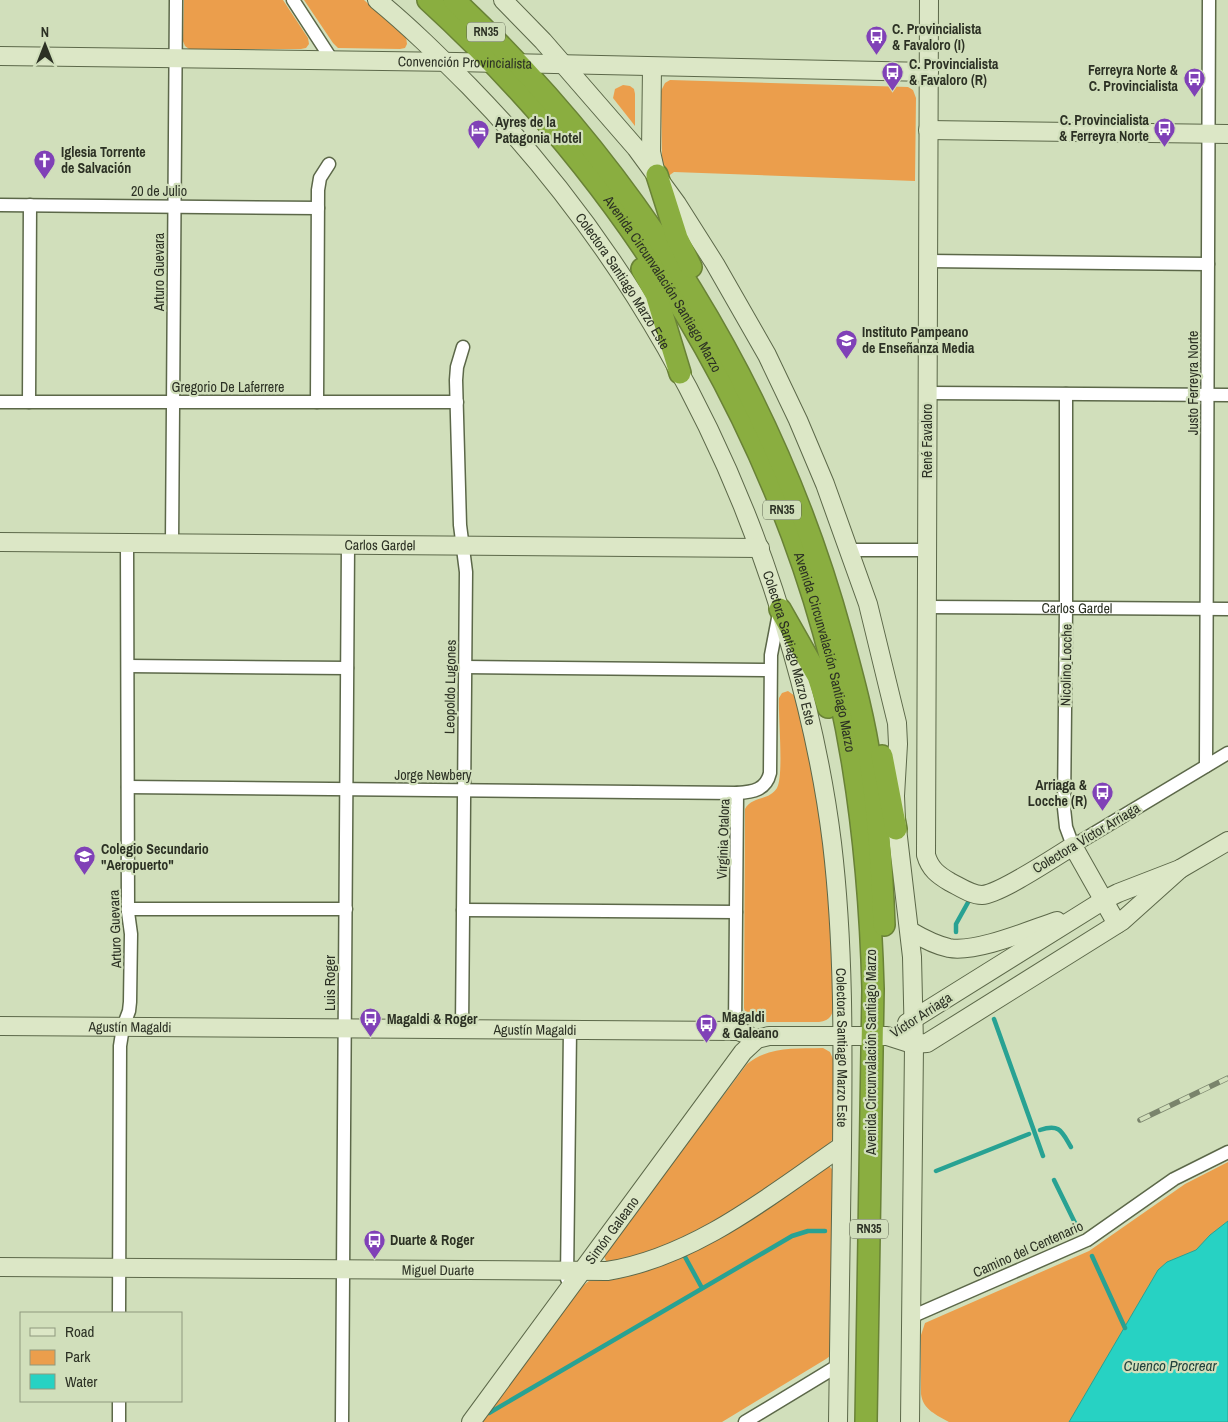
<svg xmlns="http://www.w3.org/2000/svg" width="1228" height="1422" font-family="'Archivo Narrow',sans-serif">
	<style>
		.green { fill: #eb9e4c }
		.water { fill: #27d2c3; stroke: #28a293 }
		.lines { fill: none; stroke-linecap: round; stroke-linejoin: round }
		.stream { stroke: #28a293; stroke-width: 4.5 }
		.street-casing { stroke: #5c6849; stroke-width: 15 }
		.secondary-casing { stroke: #5c6849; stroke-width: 20 }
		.highway-casing { stroke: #698236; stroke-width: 24 }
		.street { stroke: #fff; stroke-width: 12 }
		.secondary { stroke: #dce7c6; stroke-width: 18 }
		.highway { stroke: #8aae40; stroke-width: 21 }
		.rail-casing { stroke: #7a846c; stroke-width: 5.5 }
		.rail { stroke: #d1dfbb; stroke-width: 4; stroke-dasharray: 11; stroke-linecap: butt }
		.labels { text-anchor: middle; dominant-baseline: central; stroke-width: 4.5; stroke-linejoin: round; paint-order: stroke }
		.shield { fill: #d1dfbb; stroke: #5e6551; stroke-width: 1 }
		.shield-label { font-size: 12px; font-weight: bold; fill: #2c3124 }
		.poi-label { font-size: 14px; font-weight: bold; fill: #2c3124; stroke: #d1dfbb; text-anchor: start }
		.street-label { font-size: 14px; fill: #2c3124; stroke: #d1dfbb }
		.water-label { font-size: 15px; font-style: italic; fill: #21413d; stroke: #d1dfbb }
	</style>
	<rect width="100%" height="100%" fill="#d1dfbb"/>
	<!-- green -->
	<g class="green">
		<polygon points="184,0 283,0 308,38 309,44 306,48 301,49 189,49 185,46 183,41"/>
		<polygon points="304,0 364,0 406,37 407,44 405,48 400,49 338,48 333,43"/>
		<polygon points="670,80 908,87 913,90 916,98 915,181 674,172 667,177 663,171 662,162 661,91 665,83"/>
		<polygon points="623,85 630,86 634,89 635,94 635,126 613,98 615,89"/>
		<path d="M788,691L795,696C824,798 831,904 833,1009C832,1017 828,1021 819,1022H753L746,1016L744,1008L745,809C752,796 769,801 777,788C784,775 778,717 779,698L782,693Z"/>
		<path d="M823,1048L830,1052L834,1061L833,1134L832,1140L828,1145C805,1162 783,1179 759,1195C738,1209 625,1272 606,1261L604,1256L606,1252L747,1064C770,1046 794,1049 823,1048Z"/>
		<path d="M1228,1162V1422H949C937,1415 923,1410 921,1394V1335L925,1323L1089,1251L1185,1184Z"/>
		<polygon points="829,1166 832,1169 832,1347 830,1356 826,1359 722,1422 482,1422 580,1288 589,1281 618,1279 648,1269 739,1227 769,1208"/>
	</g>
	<!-- water -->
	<polygon class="water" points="1228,1221 1228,1422 1069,1422 1158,1270 1167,1262 1196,1250 1210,1235"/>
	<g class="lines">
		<!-- stream -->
		<g class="stream">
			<polyline points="956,932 956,924 971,897"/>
			<polyline points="994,1019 1043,1156"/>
			<path d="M1040,1130C1060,1123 1062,1132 1071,1147"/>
			<polyline points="936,1171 1029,1134"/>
			<polyline points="1054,1180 1077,1227"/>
			<polyline points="684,1255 702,1288"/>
			<polyline points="1092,1256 1125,1328"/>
			<polyline points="489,1413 792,1236 808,1231 825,1231"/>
		</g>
		<defs>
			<g id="street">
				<polyline points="293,0 332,60"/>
				<polyline points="0,205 318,208"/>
				<polyline points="928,261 1208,264"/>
				<polyline points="927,393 1228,395"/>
				<polyline points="1066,394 1066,608 1064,808 1066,827 1073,846 1228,753"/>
				<polyline points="0,402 457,402"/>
				<polyline points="29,402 30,205"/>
				<polyline points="317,402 318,190 320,178 329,164"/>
				<polyline points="172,543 176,0"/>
				<polyline points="849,550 926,550"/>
				<path id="s1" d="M926,607L1228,609"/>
				<polyline points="128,666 347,668"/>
				<polyline points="465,667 770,670"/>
				<polyline points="1206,766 1209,0"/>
				<path d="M128,787L737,793C753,792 766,790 770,773L771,655L779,613"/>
				<polyline points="128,909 346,909"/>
				<polyline points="463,910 736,912"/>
				<polyline points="462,1029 466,572 460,525 456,380 457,367 463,347"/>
				<polyline points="735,1031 737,793"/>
				<polyline points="567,1279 570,1030"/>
				<polyline points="119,1313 120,1046 123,1027 129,1011 130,1002 131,934 128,912 127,543"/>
				<polyline points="911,1317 1087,1240 1174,1179 1228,1152"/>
				<polyline points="119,1422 119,1401"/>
				<polyline points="342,1422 348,545"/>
				<polyline points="745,1422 839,1365"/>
			</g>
			<g id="secondary">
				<path id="s2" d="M377,0C410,27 439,56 469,86C623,244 733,438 792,651C810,714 824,778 832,843C844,944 843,1046 842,1148C841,1239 839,1331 838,1422"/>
				<polyline points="503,0 543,41 636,148 677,204 715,264 767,355 798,420 825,484 868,604 897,723 898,744 895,796 896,820 912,957 914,1045 910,1422"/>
				<path d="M929,0L926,855C930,869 938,875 950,882C960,887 971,895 982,895C1000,894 1055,857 1073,846L1117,924"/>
				<path id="s3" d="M0,56L456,62L929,72"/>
				<polyline points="652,67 651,152 655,170"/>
				<polyline points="928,130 1228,134"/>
				<path id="s4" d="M0,542L760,548"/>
				<path d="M910,931C922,938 935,945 949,948C976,953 1030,930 1057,921"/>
				<polyline points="907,1023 1104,900 1118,893 1180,869 1228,841"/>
				<path id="s5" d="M0,1026L738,1031L748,1035L754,1041"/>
				<path id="s6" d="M0,1267L607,1271C695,1257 771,1195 842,1146"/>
				<path id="s7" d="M471,1422L743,1052L757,1039L769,1036H887L912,1044L927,1043L1122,921L1180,869"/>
			</g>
			<g id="highway">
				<path id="s8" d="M428,0C647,200 805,470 853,765C865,839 871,914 873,989L866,1422"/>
				<path d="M454,0C637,171 775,391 841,634C853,678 865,722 871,767C879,819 882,872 884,925"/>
				<polyline points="657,175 677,238 691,267"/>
				<polyline points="642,269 656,294 680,373"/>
				<polyline points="780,609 818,676 828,707"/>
				<polyline points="882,756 896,829"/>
			</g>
		</defs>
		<!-- street casing -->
		<use href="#street" class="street-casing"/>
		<!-- secondary casing -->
		<use href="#secondary" class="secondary-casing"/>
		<!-- highway casing -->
		<use href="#highway" class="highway-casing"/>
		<!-- street -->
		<use href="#street" class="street"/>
		<!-- secondary -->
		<use href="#secondary" class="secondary"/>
		<!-- highway -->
		<use href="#highway" class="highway"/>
		<defs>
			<polyline id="rail" points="1140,1120 1228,1078"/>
		</defs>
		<!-- rail casing -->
		<use href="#rail" class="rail-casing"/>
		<!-- rail -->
		<use href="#rail" class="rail"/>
	</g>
	<!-- icons -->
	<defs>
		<symbol id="bus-pin" viewBox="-11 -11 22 30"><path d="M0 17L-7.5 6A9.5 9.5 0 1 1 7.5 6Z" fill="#8041b7" stroke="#d1dfbb"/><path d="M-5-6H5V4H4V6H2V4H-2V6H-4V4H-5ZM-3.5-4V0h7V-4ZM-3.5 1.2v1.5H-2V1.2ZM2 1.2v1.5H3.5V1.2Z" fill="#fff"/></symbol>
		<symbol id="hotel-pin" viewBox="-11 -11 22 30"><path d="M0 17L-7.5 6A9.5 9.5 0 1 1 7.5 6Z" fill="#8041b7" stroke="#d1dfbb"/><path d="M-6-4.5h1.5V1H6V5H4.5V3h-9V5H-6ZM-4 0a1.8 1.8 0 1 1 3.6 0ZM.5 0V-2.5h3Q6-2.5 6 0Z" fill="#fff"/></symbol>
		<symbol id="church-pin" viewBox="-11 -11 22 30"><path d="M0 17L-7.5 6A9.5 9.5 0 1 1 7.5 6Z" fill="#8041b7" stroke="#d1dfbb"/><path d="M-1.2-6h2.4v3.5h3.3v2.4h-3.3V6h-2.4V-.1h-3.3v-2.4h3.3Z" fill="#fff"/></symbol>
		<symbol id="school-pin" viewBox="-11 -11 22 30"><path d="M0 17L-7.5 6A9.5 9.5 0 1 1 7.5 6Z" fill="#8041b7" stroke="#d1dfbb"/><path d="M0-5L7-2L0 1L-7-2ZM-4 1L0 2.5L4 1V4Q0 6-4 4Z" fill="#fff"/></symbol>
	</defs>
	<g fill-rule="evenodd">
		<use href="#bus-pin" x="864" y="24" width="25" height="34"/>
		<use href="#bus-pin" x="880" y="60" width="25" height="34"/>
		<use href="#bus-pin" x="1182" y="66" width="25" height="34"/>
		<use href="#bus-pin" x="1152" y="116" width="25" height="34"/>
		<use href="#hotel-pin" x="466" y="118" width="25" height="34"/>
		<use href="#church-pin" x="32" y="148" width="25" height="34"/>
		<use href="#school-pin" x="834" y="328" width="25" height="34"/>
		<use href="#bus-pin" x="1090" y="780" width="25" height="34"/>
		<use href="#school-pin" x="72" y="844" width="25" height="34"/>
		<use href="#bus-pin" x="358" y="1006" width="25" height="34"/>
		<use href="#bus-pin" x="694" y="1012" width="25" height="34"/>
		<use href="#bus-pin" x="362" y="1228" width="25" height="34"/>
	</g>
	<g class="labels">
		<!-- shield labels -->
		<g class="shield">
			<rect x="467" y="22.5" width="38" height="19" rx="4"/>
			<rect x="763" y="500.5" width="38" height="19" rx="4"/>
			<rect x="850" y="1219.5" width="38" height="19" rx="4"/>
		</g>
		<g class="shield-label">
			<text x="486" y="32">RN35</text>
			<text x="782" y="510">RN35</text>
			<text x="869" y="1229">RN35</text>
		</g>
		<!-- poi labels -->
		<g class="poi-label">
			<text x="892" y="29">C. Provincialista<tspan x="892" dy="16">&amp; Favaloro (I)</tspan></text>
			<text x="909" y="64">C. Provincialista<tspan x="909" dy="16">&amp; Favaloro (R)</tspan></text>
			<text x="1178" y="70" text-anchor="end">Ferreyra Norte &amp;<tspan x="1178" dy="16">C. Provincialista</tspan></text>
			<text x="1149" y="120" text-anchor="end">C. Provincialista<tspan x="1149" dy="16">&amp; Ferreyra Norte</tspan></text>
			<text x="495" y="122">Ayres de la<tspan x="495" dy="16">Patagonia Hotel</tspan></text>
			<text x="61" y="152">Iglesia Torrente<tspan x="61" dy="16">de Salvación</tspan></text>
			<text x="862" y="332">Instituto Pampeano<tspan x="862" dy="16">de Enseñanza Media</tspan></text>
			<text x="1087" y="785" text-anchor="end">Arriaga &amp;<tspan x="1087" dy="16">Locche (R)</tspan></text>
			<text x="101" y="849">Colegio Secundario<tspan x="101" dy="16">"Aeropuerto"</tspan></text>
			<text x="722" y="1017">Magaldi<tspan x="722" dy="16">&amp; Galeano</tspan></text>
			<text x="387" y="1019">Magaldi &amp; Roger</text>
			<text x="390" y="1240">Duarte &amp; Roger</text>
		</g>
		<!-- street labels -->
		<g class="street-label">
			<text stroke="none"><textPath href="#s3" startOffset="465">Convención Provincialista</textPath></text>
			<text x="159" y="191">20 de Julio</text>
			<text transform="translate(159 272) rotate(-90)">Arturo Guevara</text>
			<text stroke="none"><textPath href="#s2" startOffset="375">Colectora Santiago Marzo Este</textPath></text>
			<text stroke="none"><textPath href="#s8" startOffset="370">Avenida Circunvalación Santiago Marzo</textPath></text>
			<text transform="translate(1193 383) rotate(-90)">Justo Ferreyra Norte</text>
			<text x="228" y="387">Gregorio De Laferrere</text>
			<text transform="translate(927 441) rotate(-90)">René Favaloro</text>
			<text stroke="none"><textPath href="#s4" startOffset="380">Carlos Gardel</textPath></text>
			<text stroke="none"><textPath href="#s1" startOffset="151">Carlos Gardel</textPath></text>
			<text stroke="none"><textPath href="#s2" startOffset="780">Colectora Santiago Marzo Este</textPath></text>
			<text stroke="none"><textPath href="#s8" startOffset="775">Avenida Circunvalación Santiago Marzo</textPath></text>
			<text transform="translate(1066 665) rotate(-89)">Nicolino Locche</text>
			<text transform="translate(450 687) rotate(-89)">Leopoldo Lugones</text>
			<text x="433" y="775">Jorge Newbery</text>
			<text transform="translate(1086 838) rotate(-31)">Colectora Víctor Arriaga</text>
			<text transform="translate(723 839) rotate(-88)">Virginia Otalora</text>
			<text transform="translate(115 929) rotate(-92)">Arturo Guevara</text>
			<text transform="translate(330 983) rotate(-90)">Luis Roger</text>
			<text transform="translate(921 1015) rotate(-33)">Víctor Arriaga</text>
			<text stroke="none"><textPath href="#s5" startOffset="130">Agustín Magaldi</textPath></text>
			<text stroke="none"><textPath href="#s5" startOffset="535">Agustín Magaldi</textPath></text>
			<text stroke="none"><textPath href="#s2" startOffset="1185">Colectora Santiago Marzo Este</textPath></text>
			<text transform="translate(871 1052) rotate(-90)">Avenida Circunvalación Santiago Marzo</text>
			<text stroke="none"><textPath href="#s7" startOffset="238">Simón Galeano</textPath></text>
			<text transform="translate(1028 1249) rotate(-24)">Camino del Centenario</text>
			<text stroke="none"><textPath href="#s6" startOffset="438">Miguel Duarte</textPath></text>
		</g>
		<!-- water labels -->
		<g class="water-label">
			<text x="1170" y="1365">Cuenco Procrear</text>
		</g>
	</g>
	<!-- legend -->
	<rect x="20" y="1312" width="162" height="90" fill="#d1dfbb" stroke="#8f997f"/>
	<rect x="30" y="1328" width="25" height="8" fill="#dce7c6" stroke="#8f997f"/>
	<text x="65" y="1337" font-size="15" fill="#2c3124">Road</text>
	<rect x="30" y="1350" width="25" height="15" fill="#eb9e4c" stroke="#8f997f"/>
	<text x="65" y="1362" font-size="15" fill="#2c3124">Park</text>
	<rect x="30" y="1374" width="25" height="15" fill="#27d2c3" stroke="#8f997f"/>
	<text x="65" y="1387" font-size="15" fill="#2c3124">Water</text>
	<!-- north arrow -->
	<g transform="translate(45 45)" stroke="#d1dfbb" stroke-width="4" paint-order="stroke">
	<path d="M0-4L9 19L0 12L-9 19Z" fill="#2c3124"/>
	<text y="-8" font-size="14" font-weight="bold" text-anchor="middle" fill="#2c3124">N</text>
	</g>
</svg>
